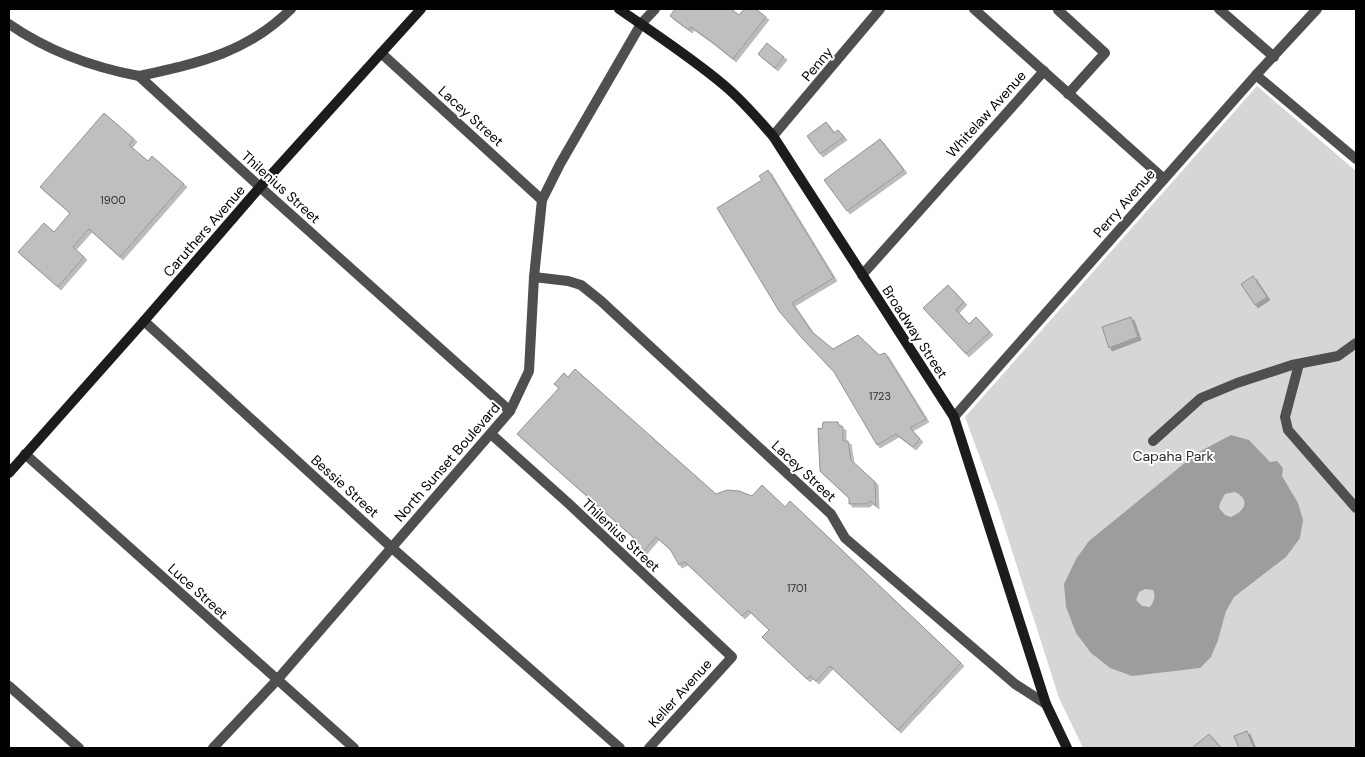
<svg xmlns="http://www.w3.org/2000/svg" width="1365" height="757" font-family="'DM Sans',sans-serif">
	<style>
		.green { fill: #d6d6d6 }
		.water { fill: #9d9d9d; fill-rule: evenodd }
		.building { fill: #bfbfbf; stroke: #939393; filter: url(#shadow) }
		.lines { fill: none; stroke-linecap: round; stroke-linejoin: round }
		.street { stroke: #4f4f4f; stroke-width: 10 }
		.secondary { stroke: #1c1c1c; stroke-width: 10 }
		.labels { text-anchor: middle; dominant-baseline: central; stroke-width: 4; stroke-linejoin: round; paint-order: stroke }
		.number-label { font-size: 11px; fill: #303030 }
		.street-label { font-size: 14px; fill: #000; stroke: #fff }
		.park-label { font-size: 14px; fill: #2d2d2d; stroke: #fff }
	</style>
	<defs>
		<filter id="shadow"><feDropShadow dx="3" dy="3" stdDeviation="0" flood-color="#0004"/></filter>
	</defs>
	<rect width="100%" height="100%" fill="#fff"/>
	<!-- green -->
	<polygon class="green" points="1257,86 1356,171 1356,748 1083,748 1059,698 998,507 965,417"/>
	<!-- water -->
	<path class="water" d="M1231,435L1249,440L1270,462L1277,461L1283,468L1282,476L1298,503L1303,520L1300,538L1286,557L1234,597L1226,611L1218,640L1211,657L1200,668L1132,676L1110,668L1091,653L1076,633L1066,607L1064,584L1076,559L1089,541L1197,453ZM1235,492C1251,500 1245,511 1231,517L1225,515L1219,508L1220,503L1225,494ZM1145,589L1153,590C1156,597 1154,601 1150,607L1142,606L1136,600L1139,592Z"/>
	<!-- building -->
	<g class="building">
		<polygon points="675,9 731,9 739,15 744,9 756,9 766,17 733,59 712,42 691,27 689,30 670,16"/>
		<polygon points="767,43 784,57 775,68 758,54"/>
		<polygon points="104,113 134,139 129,145 148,161 152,156 184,184 120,257 89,229 73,247 84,257 58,287 18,252 44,223 54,232 70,213 40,187"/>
		<polygon points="826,122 834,133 838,130 844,137 820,154 807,136"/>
		<polygon points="880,139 904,170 847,211 824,180"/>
		<polygon points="768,170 834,278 792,303 812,332 833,349 858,335 879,355 885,353 926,419 910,428 920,439 913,447 896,434 877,445 834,372 801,337 779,311 717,208 762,180 759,176"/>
		<polygon points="1253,276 1267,297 1255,305 1241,284"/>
		<polygon points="948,285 964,302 956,310 969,324 976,317 990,332 966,354 923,308"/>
		<polygon points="1131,317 1138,337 1109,348 1102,327"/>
		<polygon points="575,369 716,494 727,490 739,491 752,496 762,485 785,507 790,501 961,663 898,730 830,666 816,681 810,676 807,679 762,637 769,630 748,610 742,616 685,562 679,565 670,549 656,537 643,552 631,542 634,538 517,434 559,388 554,384 564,373 568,377"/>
		<polygon points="823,422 838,422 839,426 843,427 843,441 848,441 851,460 875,482 876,506 870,501 867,504 849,504 849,498 820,471 818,428 822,429"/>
		<polygon points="1247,731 1254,748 1239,748 1234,736"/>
		<polygon points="1209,734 1221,748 1192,748"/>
	</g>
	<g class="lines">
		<!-- street -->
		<g class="street">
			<polyline points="974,9 1164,179"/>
			<polyline points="1219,9 1274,57"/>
			<polyline points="1058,10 1105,53 1068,94"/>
			<path d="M9,24C48,51 91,67 139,76L260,187L510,411"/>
			<polyline points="381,53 542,200"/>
			<polyline points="1256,75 1356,159"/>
			<path d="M139,76C198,63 247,53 291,9"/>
			<polyline points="773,136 880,9"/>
			<polyline points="862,275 1044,71"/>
			<polyline points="534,277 568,281 581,285 601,301 831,514 845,538 1015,684 1046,704"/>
			<polyline points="144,321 391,547 620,748"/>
			<polyline points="1299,364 1285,417 1288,430 1356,508"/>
			<polyline points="954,417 1256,75 1317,9"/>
			<polyline points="491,434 568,503 732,657 649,748"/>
			<polyline points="1153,441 1201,398 1237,383 1292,365 1338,356 1356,343"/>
			<polyline points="25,454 354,748"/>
			<polyline points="9,686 79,748"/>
			<polyline points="213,748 277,680 510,411 529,371 534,277 542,200 560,164 641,24 655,9"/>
		</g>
		<!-- secondary -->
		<g class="secondary">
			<path d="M619,9C655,34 692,58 725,86C743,101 758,119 773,136L954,417L1046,704L1067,748"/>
			<polyline points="9,473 144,321 260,187 421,9"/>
		</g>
	</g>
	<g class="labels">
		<!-- number labels -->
		<g class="number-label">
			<text x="113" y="200">1900</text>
			<text x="880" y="396">1723</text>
			<text x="797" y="588">1701</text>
		</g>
		<!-- street labels -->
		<g class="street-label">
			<text transform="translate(817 64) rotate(-50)">Penny</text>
			<text transform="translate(986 114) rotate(-48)">Whitelaw Avenue</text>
			<text transform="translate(471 116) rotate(42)">Lacey Street</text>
			<text transform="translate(281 187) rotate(42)">Thilenius Street</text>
			<text transform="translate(1124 203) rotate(-49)">Perry Avenue</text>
			<text transform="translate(204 231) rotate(-49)">Caruthers Avenue</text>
			<text transform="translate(915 332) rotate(57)">Broadway Street</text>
			<text transform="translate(447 462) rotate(-49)">North Sunset Boulevard</text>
			<text transform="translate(804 471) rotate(43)">Lacey Street</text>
			<text transform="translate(345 486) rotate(42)">Bessie Street</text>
			<text transform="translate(621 535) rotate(43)">Thilenius Street</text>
			<text transform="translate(198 591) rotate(42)">Luce Street</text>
			<text transform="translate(680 693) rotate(-48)">Keller Avenue</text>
		</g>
		<!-- park labels -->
		<g class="park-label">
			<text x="1173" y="456">Capaha Park</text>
		</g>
	</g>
	<!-- border -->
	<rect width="1365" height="757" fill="none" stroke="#000000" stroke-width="20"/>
</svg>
